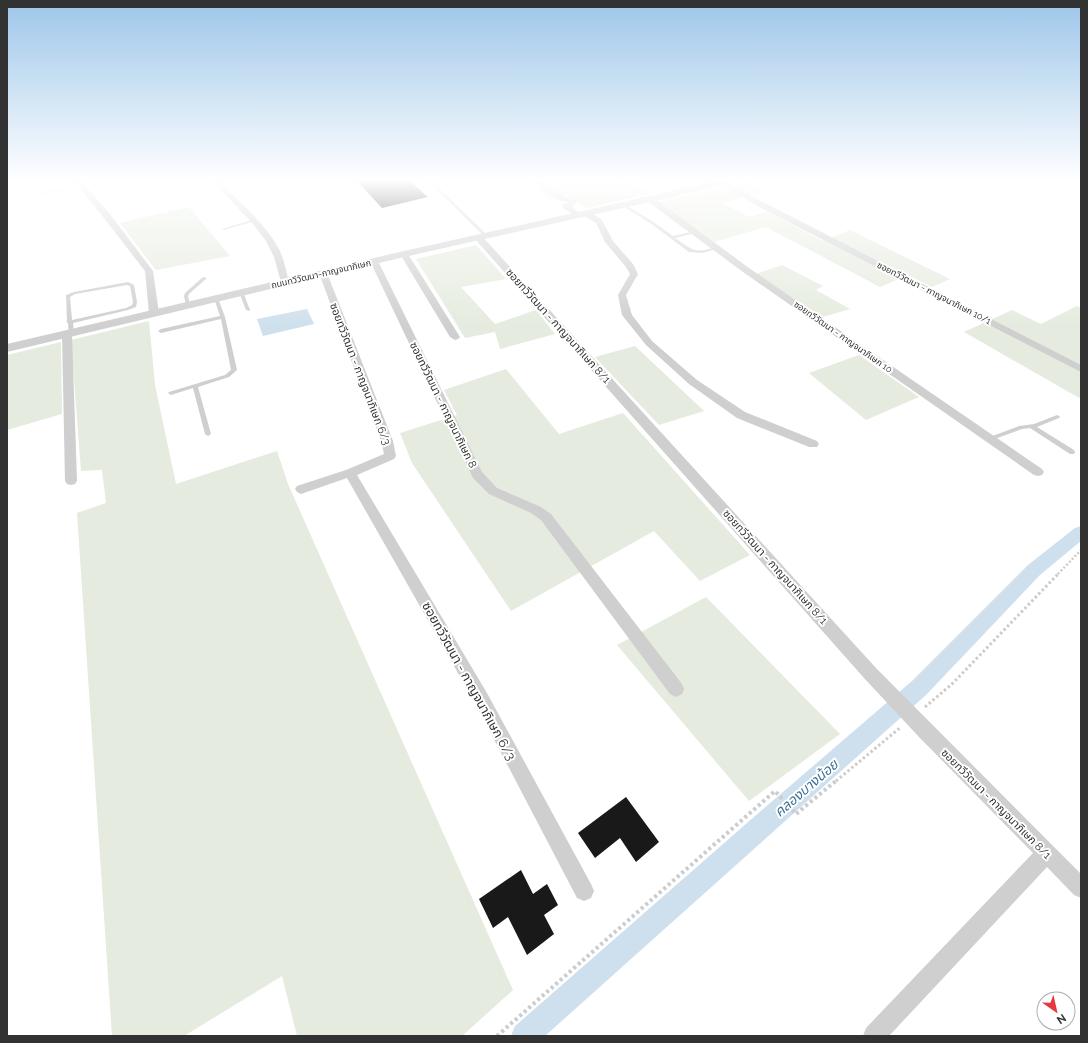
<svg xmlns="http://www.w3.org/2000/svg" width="1088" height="1043" font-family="Raleway,'Noto Sans Thai',sans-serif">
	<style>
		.green { fill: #e5ebde }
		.water { fill: #cee0ed }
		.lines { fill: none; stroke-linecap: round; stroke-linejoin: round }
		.canal { fill: #cee0ed; fill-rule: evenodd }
		.building { fill: #191919 }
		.minor-tunnel { stroke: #d6d6d6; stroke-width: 8; stroke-dasharray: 8 4; stroke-linecap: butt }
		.path-far3 { stroke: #ccc; stroke-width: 1.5; stroke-dasharray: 1 1; stroke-linecap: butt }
		.path-far2 { stroke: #ccc; stroke-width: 2.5; stroke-dasharray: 2 2; stroke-linecap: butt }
		.path-far1 { stroke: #ccc; stroke-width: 3; stroke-dasharray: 2.5 2.5; stroke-linecap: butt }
		.path { stroke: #ccc; stroke-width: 4; stroke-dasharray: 3 3; stroke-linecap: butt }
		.service { fill: #cfcfcf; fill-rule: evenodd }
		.minor { fill: #cfcfcf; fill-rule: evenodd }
		.tertiary { fill: #cfcfcf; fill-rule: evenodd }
		.labels { text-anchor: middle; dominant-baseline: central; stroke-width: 4; stroke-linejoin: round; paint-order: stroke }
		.far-street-label { font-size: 9px; fill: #323232; stroke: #fff }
		.street-label { font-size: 11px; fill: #323232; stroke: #fff }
		.near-street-label { font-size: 13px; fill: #323232; stroke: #fff }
		.near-water-label { font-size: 14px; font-style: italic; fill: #3f7196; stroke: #fff }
	</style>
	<rect width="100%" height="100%" fill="#fff"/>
	<!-- green -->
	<g class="green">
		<polygon points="526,181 611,181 616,185 629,181 650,181 636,185 649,194 587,208 566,196 551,199"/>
		<polygon points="748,182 766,191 722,203 749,217 768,212 823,241 850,230 950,279 932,287 908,275 880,287 766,227 714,242 659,202"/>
		<polygon points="189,207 230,256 156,270 120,223"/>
		<polygon points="476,245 506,279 461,287 495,324 536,310 555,334 500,349 495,332 465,338 416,259"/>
		<polygon points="782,265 823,286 816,290 850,309 823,317 755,274"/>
		<polygon points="1077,306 1081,308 1081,399 964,332 1012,310 1041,324"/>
		<polygon points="149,321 155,385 176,484 277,451 288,484 513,990 462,1036 297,1036 282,976 184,1036 112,1036 77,513 106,503 102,470 81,471 71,340"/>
		<polygon points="61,342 62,414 7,430 7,355"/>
		<polygon points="635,346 704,411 659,425 595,357"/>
		<polygon points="859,355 919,397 866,420 809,373"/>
		<polygon points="506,369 559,434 623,413 750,555 700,581 654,531 511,611 412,463 400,433 457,415 444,390"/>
		<polygon points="706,597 840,734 749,801 617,645"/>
	</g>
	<!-- water -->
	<polygon class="water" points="307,309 314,324 263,336 257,319"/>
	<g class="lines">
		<!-- canal -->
		<polygon class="canal" points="1081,526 1081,541 1040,575 926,695 545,1036 511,1036 515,1026 755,816 912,681 1028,565 1075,528"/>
	</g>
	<!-- building -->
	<g class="building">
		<polygon points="357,181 410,181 428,197 382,208"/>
		<polygon points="626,797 659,842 636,862 620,838 595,858 578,833"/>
		<polygon points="521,870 533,894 547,884 558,905 544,915 554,934 527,955 508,917 493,928 479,899"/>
	</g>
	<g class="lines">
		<!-- minor-tunnel -->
		<polyline class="minor-tunnel" points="569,200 575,204"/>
		<!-- path-far3 -->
		<polyline class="path-far3" points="35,195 70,188"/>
		<!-- path-far2 -->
		<polyline class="path-far2" points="1058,574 1081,550"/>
		<!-- path-far1 -->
		<g class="path-far1">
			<polyline points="925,707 952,684 1059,573"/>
			<polyline points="836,781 901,727"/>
		</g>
		<!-- path -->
		<polyline class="path" points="497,1036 775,791 796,814 837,780"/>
		<!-- service -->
		<g class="service">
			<polygon points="428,181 432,181 487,235 487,237 485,237"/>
			<path d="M624,204L652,221L673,236L695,231V233L675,238C695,252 694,253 718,247L720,248L702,253L689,252L650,223L623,206L622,205Z"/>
			<polygon points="252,220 255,221 224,230 222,229"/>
			<polygon points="203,277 207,278 189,294 188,296 190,305 186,306 184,296 185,293"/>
			<path d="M128,282L134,285L137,302L136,307L128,310L73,323L74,333L71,335L69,334L68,323L66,322L67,321L66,295L74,292ZM127,285L130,286L133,302L132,305L126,308L72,320L70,297L75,294Z"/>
			<polygon points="239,291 243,292 250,310 250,311 246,310 239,292"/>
			<polygon points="214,297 218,298 225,317 237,370 229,377 198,387 211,434 208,436 205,434 193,388 171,395 168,393 169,392 225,375 231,370 221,319 161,333 158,331 161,329 220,316 214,298"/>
			<polygon points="1057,415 1059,416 1060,417 1059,418 1037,427 1074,450 1075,452 1074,454 1070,454 1030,428 1022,429 989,441 986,439 987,438 1019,426 1034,424"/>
		</g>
		<!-- minor -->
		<g class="minor">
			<polygon points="74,181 81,181 110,214 153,271 159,313 157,315 151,315 149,313 145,271 104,218"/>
			<path d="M212,181H219C240,203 265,223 279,249C284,259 286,271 289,282L288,284L285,285L281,282L274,257L266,241L253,224Z"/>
			<polygon points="534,181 542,181 562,196 573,200 569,202 557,200"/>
			<polygon points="721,181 725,182 767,204 1081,365 1081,372 761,208 721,184"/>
			<polygon points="647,197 653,197 749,268 1042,469 1044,472 1042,475 1038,476 1034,475 743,272 647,201"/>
			<polygon points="563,204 569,204 581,215 577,217 563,208"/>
			<polygon points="583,211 589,211 602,220 613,241 633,264 638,274 626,295 632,315 652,341 697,380 745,412 817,441 819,444 817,447 809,447 737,418 689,384 646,345 622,315 618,295 630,274 626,267 605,242 596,223 583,215"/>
			<polygon points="475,235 481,235 876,668 1081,874 1081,898 1074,895 1047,867 889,1036 863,1036 866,1028 1033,853 919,737 864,678 475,239"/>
			<polygon points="401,252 404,252 408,254 460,337 458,339 455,340 450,337 400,254"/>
			<polygon points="371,259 374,259 378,261 482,472 497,488 541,507 551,514 682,684 684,689 682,694 676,697 670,694 541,520 531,513 489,494 473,478 370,261"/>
			<polygon points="323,270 327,273 393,441 396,456 394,459 357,475 487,693 591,884 594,891 591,898 584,901 577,898 475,703 347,478 301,494 297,492 295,489 297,486 346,470 384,454 381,441 319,273"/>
			<polygon points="67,331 72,334 77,481 75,484 71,485 67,484 65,481 62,334"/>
		</g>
		<!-- tertiary -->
		<polygon class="tertiary" points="716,181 734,181 730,184 404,257 7,352 7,344 404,251"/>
	</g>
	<!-- sky -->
	<linearGradient id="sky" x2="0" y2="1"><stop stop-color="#9dc6ea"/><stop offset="0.55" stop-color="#fff"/><stop offset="1" stop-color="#fff" stop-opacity="0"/></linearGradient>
	<rect width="1088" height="328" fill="url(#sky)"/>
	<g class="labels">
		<!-- far-street labels -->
		<g class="far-street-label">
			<text transform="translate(321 274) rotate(-13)">ถนนทวีวัฒนา-กาญจนาภิเษก</text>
			<text transform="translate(934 293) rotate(27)">ซอยทวีวัฒนา - กาญจนาภิเษก 10/1</text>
			<text transform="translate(843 337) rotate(35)">ซอยทวีวัฒนา - กาญจนาภิเษก 10</text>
		</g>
		<!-- street labels -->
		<g class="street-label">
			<text transform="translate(558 326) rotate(48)">ซอยทวีวัฒนา - กาญจนาภิเษก 8/1</text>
			<text transform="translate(360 374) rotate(69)">ซอยทวีวัฒนา - กาญจนาภิเษก 6/3</text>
			<text transform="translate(443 405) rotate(64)">ซอยทวีวัฒนา - กาญจนาภิเษก 8</text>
			<text transform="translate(775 567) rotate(48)">ซอยทวีวัฒนา - กาญจนาภิเษก 8/1</text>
			<text transform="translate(996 804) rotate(45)">ซอยทวีวัฒนา - กาญจนาภิเษก 8/1</text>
		</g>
		<!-- near-street labels -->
		<g class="near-street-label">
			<text transform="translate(469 681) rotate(61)">ซอยทวีวัฒนา - กาญจนาภิเษก 6/3</text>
		</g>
		<!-- near-water labels -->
		<g class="near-water-label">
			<text transform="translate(806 788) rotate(-41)">คลองบางน้อย</text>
		</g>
	</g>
	<!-- border -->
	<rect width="1088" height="1043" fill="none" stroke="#323232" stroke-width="16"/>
	<!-- north arrow -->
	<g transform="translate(1056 1011) rotate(146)"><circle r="19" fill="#ffffff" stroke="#adadad"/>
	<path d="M0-3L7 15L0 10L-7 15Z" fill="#e6383f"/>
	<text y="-6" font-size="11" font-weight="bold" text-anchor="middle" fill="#323232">N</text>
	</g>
</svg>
